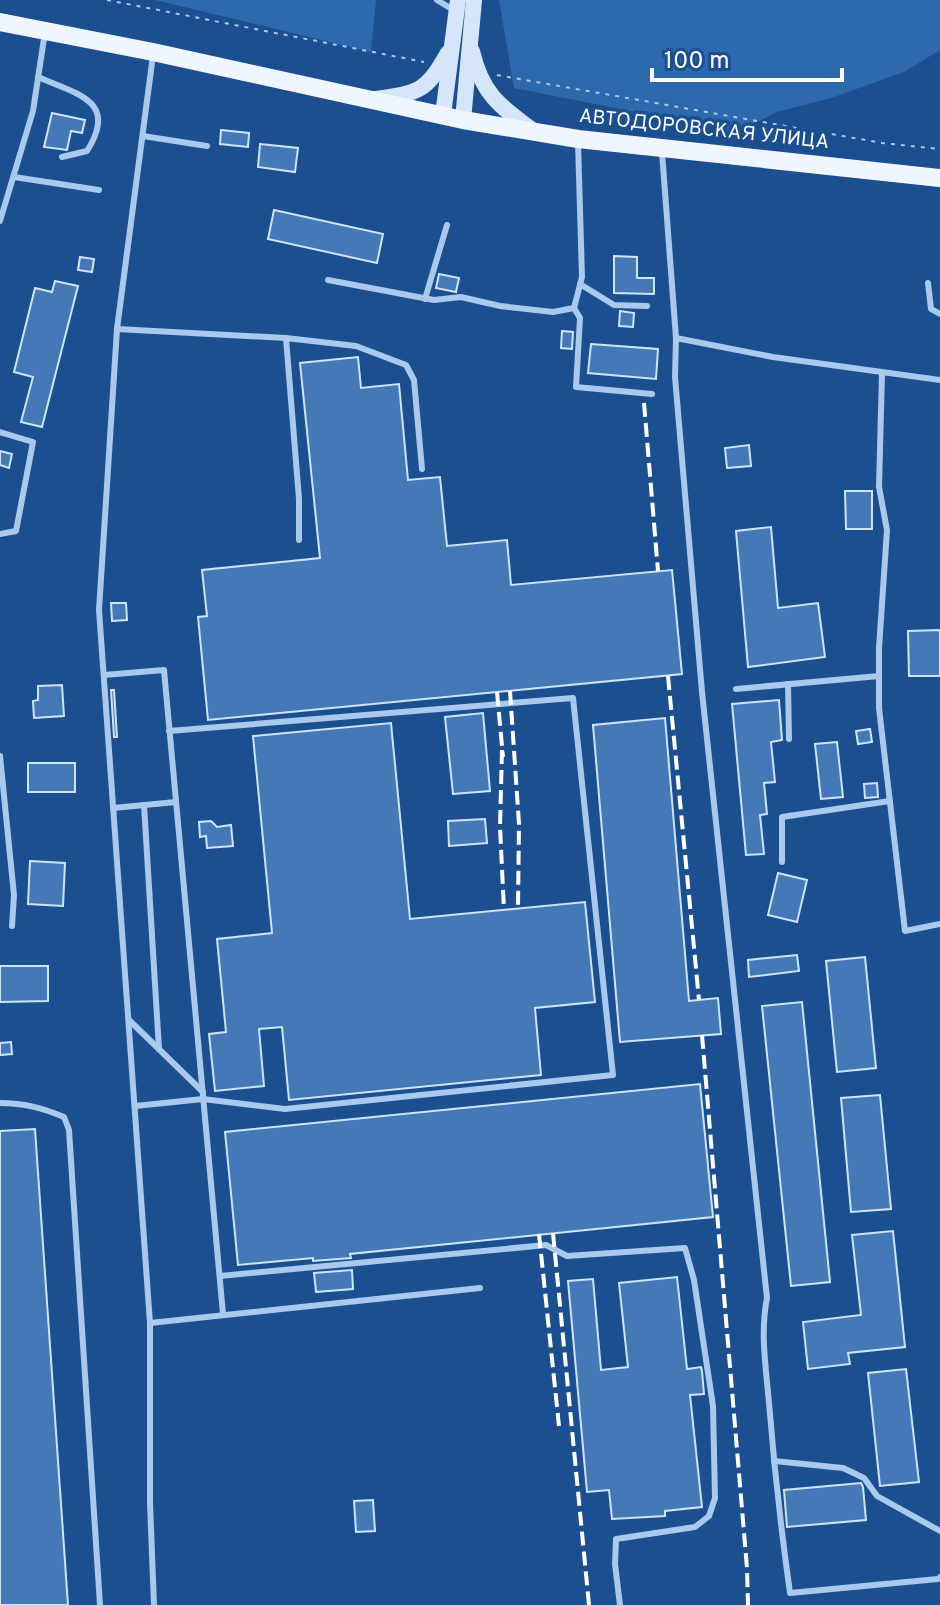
<svg xmlns="http://www.w3.org/2000/svg" width="940" height="1605" font-family="Overpass,sans-serif">
	<style>
		.green { fill: #2e69ad }
		.building { fill: #4478b7; stroke: #cfe3fa; stroke-width: 2 }
		.lines { fill: none; stroke-linecap: round; stroke-linejoin: round }
		.path { stroke: #a9c9ee; stroke-width: 2; stroke-dasharray: 4 6; stroke-linecap: butt }
		.lane { stroke: #a9c9ee; stroke-width: 6 }
		.secondary { stroke: #d6e6fa; stroke-width: 16 }
		.primary { stroke: #f0f6ff; stroke-width: 18 }
		.rail { stroke: #fff; stroke-width: 4; stroke-dasharray: 14 6; stroke-linecap: butt }
		.labels { text-anchor: middle; dominant-baseline: central; stroke-width: 7; stroke-linejoin: round; paint-order: stroke }
		.street-label { font-size: 20px; fill: #fff; stroke: #1b4f8f }
	</style>
	<rect width="100%" height="100%" fill="#1b4f8f"/>
	<!-- green -->
	<g class="green">
		<polygon points="155,0 376,0 371,52"/>
		<polygon points="499,0 940,0 940,50 904,72 831,98 777,112 737,132 514,88"/>
	</g>
	<!-- building -->
	<g class="building">
		<polygon points="52,113 85,120 82,133 71,131 67,150 44,147"/>
		<polygon points="221,130 249,133 248,147 220,144"/>
		<polygon points="260,144 298,148 295,172 258,167"/>
		<polygon points="274,210 383,234 377,263 268,239"/>
		<polygon points="614,256 637,257 637,278 654,278 654,294 614,293"/>
		<polygon points="80,257 94,259 92,272 78,270"/>
		<polygon points="439,274 459,278 456,292 436,288"/>
		<polygon points="55,281 78,286 42,427 21,422 33,377 14,372 35,288 52,292"/>
		<polygon points="620,311 634,313 633,327 619,326"/>
		<polygon points="562,331 573,332 572,349 561,348"/>
		<polygon points="591,344 658,349 656,379 588,373"/>
		<polygon points="358,357 361,388 399,384 408,480 440,477 447,546 507,540 511,585 672,570 682,674 208,720 198,617 207,616 202,570 320,558 300,363"/>
		<polygon points="749,445 751,466 727,468 725,448"/>
		<polygon points="0,451 12,454 9,468 0,465"/>
		<polygon points="845,491 872,491 872,529 846,529"/>
		<polygon points="771,527 778,608 818,603 825,657 748,667 736,531"/>
		<polygon points="111,603 126,603 127,620 112,621"/>
		<polygon points="940,630 940,676 909,676 908,631"/>
		<polygon points="62,685 64,716 34,718 33,701 38,700 38,686"/>
		<polygon points="111,690 114,690 117,737 114,737"/>
		<polygon points="779,700 782,740 771,742 775,782 764,783 767,814 760,815 764,854 746,855 732,704"/>
		<polygon points="483,713 490,791 453,794 445,717"/>
		<polygon points="665,718 689,1001 718,998 721,1034 620,1042 593,725"/>
		<polygon points="391,723 410,919 585,902 595,1002 535,1008 541,1075 289,1100 282,1027 259,1029 264,1086 215,1091 209,1034 226,1032 217,939 272,933 253,736"/>
		<polygon points="870,729 872,742 858,744 856,731"/>
		<polygon points="837,742 843,797 821,799 815,744"/>
		<rect x="28" y="763" width="47" height="29"/>
		<polygon points="877,783 878,797 865,798 864,784"/>
		<polygon points="485,819 487,843 449,846 448,821"/>
		<polygon points="211,821 217,827 231,825 233,846 207,848 206,836 200,837 199,822"/>
		<polygon points="30,861 65,863 63,906 28,904"/>
		<polygon points="778,873 807,880 797,922 768,915"/>
		<polygon points="797,955 799,971 749,977 748,960"/>
		<polygon points="865,957 876,1068 837,1072 826,961"/>
		<polygon points="0,966 48,966 48,1001 0,1002"/>
		<polygon points="802,1002 830,1282 791,1286 762,1006"/>
		<polygon points="11,1042 12,1054 0,1055 0,1043"/>
		<polygon points="700,1084 713,1217 350,1254 351,1258 313,1261 313,1258 238,1265 225,1132"/>
		<polygon points="880,1095 891,1209 851,1212 841,1098"/>
		<polygon points="35,1129 68,1605 0,1605 0,1131"/>
		<polygon points="893,1231 905,1347 848,1353 850,1364 808,1369 803,1322 861,1315 852,1235"/>
		<polygon points="352,1270 353,1289 316,1292 314,1273"/>
		<polygon points="677,1277 687,1369 701,1367 702,1371 704,1394 690,1395 702,1507 665,1511 665,1516 612,1519 609,1490 587,1492 568,1281 593,1279 601,1370 628,1367 619,1283"/>
		<polygon points="906,1369 919,1482 880,1486 868,1373"/>
		<polygon points="861,1483 863,1487 866,1520 787,1527 784,1490"/>
		<polygon points="373,1500 375,1531 356,1532 354,1501"/>
	</g>
	<g class="lines">
		<!-- path -->
		<g class="path">
			<polyline points="107,0 424,62"/>
			<polyline points="497,75 882,143 940,149"/>
		</g>
		<!-- lane -->
		<g class="lane">
			<polyline points="437,0 455,11"/>
			<polyline points="153,55 117,329 99,610 150,1323 480,1288"/>
			<path d="M38,77C77,94 119,101 87,151L62,157"/>
			<polyline points="143,136 207,146"/>
			<path d="M662,152L676,338L675,377L702,692L767,1298C760,1333 766,1368 769,1403C774,1466 781,1529 790,1593L938,1579L940,1577"/>
			<polyline points="14,177 99,190"/>
			<polyline points="0,221 33,111 45,32"/>
			<polyline points="328,280 434,300 461,297 500,306 553,312 574,308 582,277 578,142"/>
			<polyline points="928,283 931,309 940,314"/>
			<polyline points="580,284 614,305 647,306"/>
			<polyline points="425,299 447,225"/>
			<polyline points="574,308 580,318 576,387 652,394"/>
			<polyline points="117,329 286,338 299,499 299,540"/>
			<polyline points="286,338 356,346 406,365 414,380 422,469"/>
			<polyline points="676,338 773,357 940,380"/>
			<polyline points="882,373 879,487 887,530 879,648 879,708 905,931 940,924"/>
			<polyline points="0,432 33,442 16,531 0,534"/>
			<polyline points="104,675 164,670 223,1314"/>
			<polyline points="788,684 789,739"/>
			<polyline points="736,689 879,676"/>
			<polyline points="0,756 14,895 12,926"/>
			<polyline points="144,805 159,1049"/>
			<polyline points="113,808 176,802"/>
			<polyline points="782,862 782,817 890,801"/>
			<polyline points="129,1020 203,1092"/>
			<path d="M0,1103C24,1103 42,1108 64,1117L69,1130L100,1605"/>
			<polyline points="135,1106 203,1099 285,1109 613,1075 573,698 169,731"/>
			<polyline points="220,1276 546,1245 567,1256 685,1248 694,1280 713,1406 715,1498 709,1516 695,1527 616,1539 615,1564 620,1605"/>
			<polyline points="150,1323 150,1503 154,1605"/>
			<polyline points="774,1461 843,1468 864,1478 877,1496 940,1531"/>
		</g>
		<!-- secondary -->
		<g class="secondary">
			<path d="M472,51C482,95 501,107 535,132"/>
			<path d="M375,99C419,93 426,92 448,53"/>
			<polyline points="443,115 458,0"/>
			<polyline points="463,120 474,0"/>
		</g>
		<!-- primary -->
		<polyline class="primary" points="0,22 153,52 463,120 578,139 940,178"/>
		<!-- rail -->
		<g class="rail">
			<polyline points="644,403 658,571"/>
			<polyline points="668,676 699,1000"/>
			<polyline points="510,691 519,824 518,908"/>
			<polyline points="497,692 503,757"/>
			<polyline points="502,750 500,827 504,910"/>
			<polyline points="702,1035 747,1568 748,1605"/>
			<polyline points="553,1233 589,1605"/>
			<polyline points="539,1234 559,1426"/>
		</g>
	</g>
	<g class="labels">
		<!-- street labels -->
		<g class="street-label">
			<text transform="translate(704 130) rotate(6)">АВТОДОРОВСКАЯ УЛИЦА</text>
		</g>
	</g>
	<!-- scale -->
	<path d="M652 68v12h190v-12" fill="none" stroke="#ffffff" stroke-width="4"/>
	<text x="664" y="68" font-size="24" fill="#ffffff" stroke="#1b4f8f" stroke-width="6" paint-order="stroke">100 m</text>
</svg>
